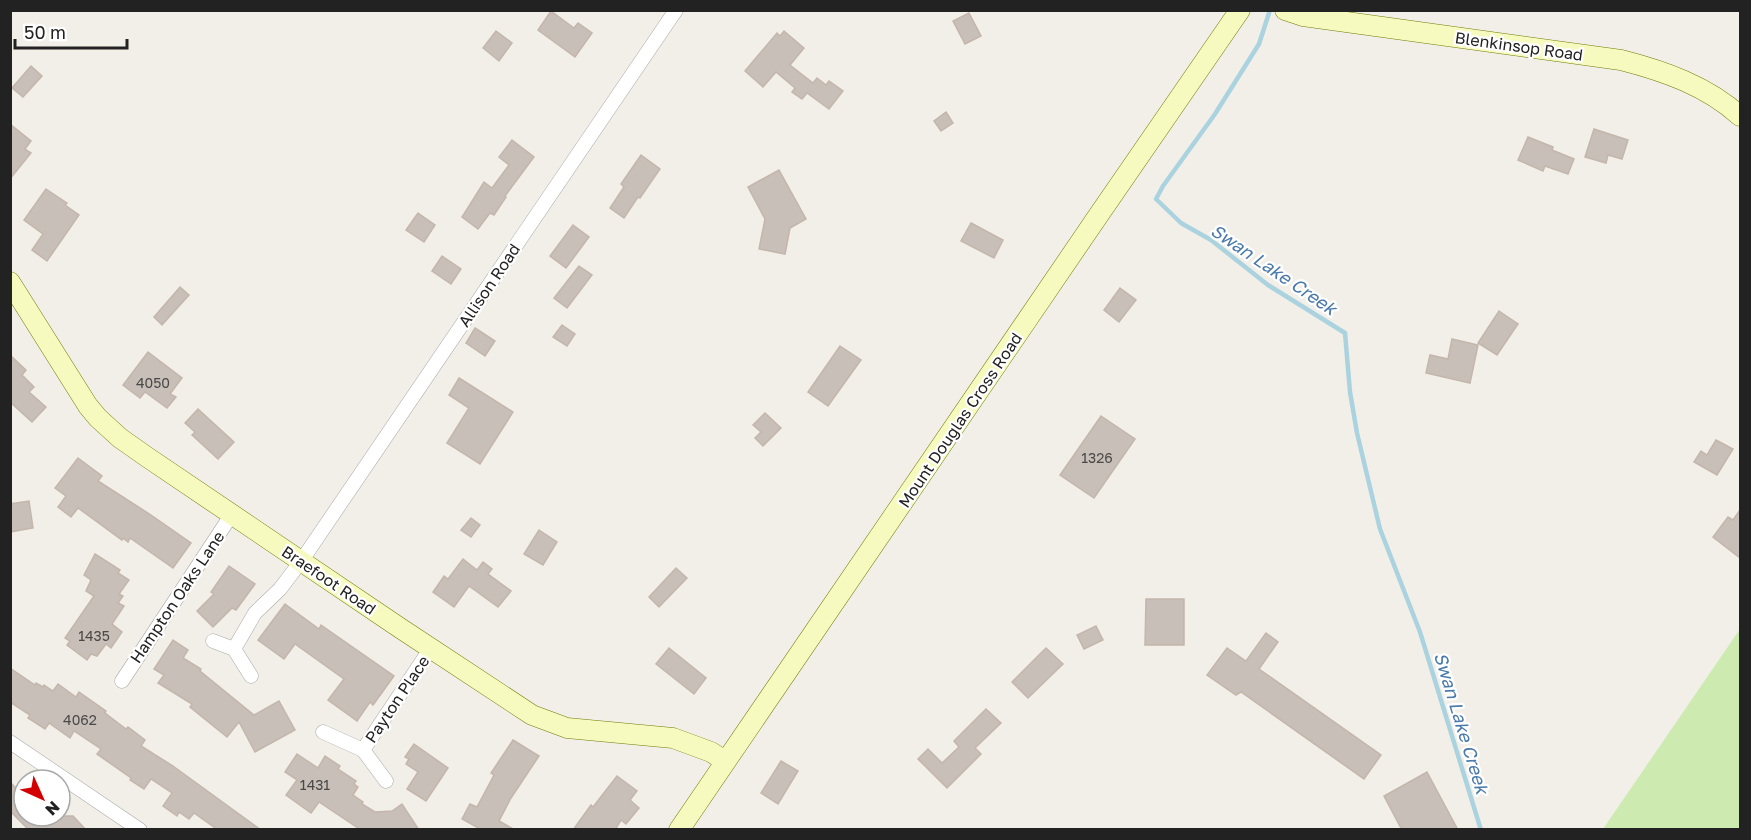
<svg xmlns="http://www.w3.org/2000/svg" width="1751" height="840" font-family="'Golos Text',sans-serif">
	<style>
		.grass { fill: #cdebb0 }
		.lines { fill: none; stroke-linecap: round; stroke-linejoin: round }
		.stream { stroke: #aad3df; stroke-width: 4.5 }
		.building { fill: #c7bfb8; stroke: #c4b6ab; stroke-width: 1.5 }
		.street-casing { stroke: #a9a9a9; stroke-width: 15 }
		.secondary-casing { stroke: #707d05; stroke-width: 21 }
		.street { stroke: #fff; stroke-width: 14 }
		.secondary { stroke: #f7fabf; stroke-width: 20 }
		.labels { text-anchor: middle; dominant-baseline: central; stroke-width: 4.5; stroke-linejoin: round; paint-order: stroke }
		.number-label { font-size: 14px; fill: #4b4948 }
		.street-label { font-size: 16px; fill: #222; stroke: #fff }
		.water-label { font-size: 18px; font-style: italic; fill: #4a7aab; stroke: #fff }
	</style>
	<rect width="100%" height="100%" fill="#f2efe9"/>
	<!-- grass -->
	<polygon class="grass" points="1740,629 1740,829 1603,829"/>
	<g class="lines">
		<!-- stream -->
		<polyline class="stream" points="1270,10 1259,44 1215,114 1163,186 1156,199 1181,223 1211,240 1268,285 1345,333 1350,392 1357,433 1380,529 1420,632 1481,830"/>
	</g>
	<!-- building -->
	<g class="building">
		<polygon points="551,11 574,28 578,23 592,33 575,57 538,30"/>
		<polygon points="969,13 981,36 965,44 953,21"/>
		<polygon points="496,31 512,43 499,61 483,48"/>
		<polygon points="784,31 804,48 790,65 813,83 817,78 826,85 829,81 843,91 829,109 807,93 802,99 792,92 795,88 776,72 763,87 745,71 777,33 780,36"/>
		<polygon points="31,66 42,76 23,97 12,88"/>
		<polygon points="946,112 953,123 941,131 934,121"/>
		<polygon points="10,124 31,141 25,149 31,153 10,179"/>
		<polygon points="1594,129 1628,140 1622,159 1608,155 1606,163 1585,157"/>
		<polygon points="1528,137 1553,147 1552,150 1574,159 1568,174 1545,166 1543,171 1518,160"/>
		<polygon points="512,140 534,157 505,196 506,197 494,215 490,213 478,229 462,217 484,182 492,188 509,165 499,157"/>
		<polygon points="641,155 660,169 640,198 638,197 624,218 610,208 624,187 621,184"/>
		<polygon points="779,170 806,219 790,228 785,254 759,249 765,219 748,187"/>
		<polygon points="46,189 67,203 65,205 79,215 47,261 32,250 43,234 24,220"/>
		<polygon points="418,213 435,225 424,242 406,230"/>
		<polygon points="971,223 1003,240 994,258 961,241"/>
		<polygon points="573,225 589,237 566,268 550,256"/>
		<polygon points="442,256 461,269 451,284 432,271"/>
		<polygon points="579,266 592,275 567,308 554,298"/>
		<polygon points="180,287 189,295 162,325 154,317"/>
		<polygon points="1120,288 1136,300 1119,322 1104,310"/>
		<polygon points="1499,311 1518,324 1497,355 1478,343"/>
		<polygon points="562,325 575,334 567,346 553,337"/>
		<polygon points="475,328 495,341 485,356 466,343"/>
		<polygon points="1452,339 1478,345 1470,383 1426,373 1430,355 1448,359"/>
		<polygon points="840,346 861,360 828,406 808,392"/>
		<polygon points="148,352 182,378 170,394 176,397 167,408 145,392 140,398 123,385"/>
		<polygon points="10,355 26,370 22,375 34,387 29,392 46,407 32,422 10,402"/>
		<polygon points="459,378 513,412 480,464 447,443 469,408 449,395"/>
		<polygon points="198,409 234,442 218,459 192,435 195,432 185,423"/>
		<polygon points="765,413 781,428 763,446 755,438 761,432 753,425"/>
		<polygon points="1101,416 1135,439 1094,498 1060,475"/>
		<polygon points="1716,440 1733,449 1717,475 1694,462 1701,451 1707,455"/>
		<polygon points="78,458 102,476 98,481 151,515 191,543 173,568 130,538 128,542 123,538 122,540 78,508 71,517 58,507 66,496 55,488"/>
		<polygon points="29,501 33,528 10,532 10,504"/>
		<polygon points="1740,510 1740,558 1713,537 1728,517 1733,520"/>
		<polygon points="471,518 480,525 471,537 461,530"/>
		<polygon points="539,530 557,542 543,565 524,554"/>
		<polygon points="95,554 120,570 118,573 129,580 119,594 123,596 118,603 124,606 112,624 122,632 111,648 106,644 97,656 91,654 87,660 67,645 70,641 65,638 94,596 86,591 91,580 84,575"/>
		<polygon points="463,559 477,570 483,562 492,569 488,574 511,591 498,607 469,586 454,607 433,592 444,576 448,579"/>
		<polygon points="229,566 255,584 236,610 232,608 213,627 197,611 214,594 211,592"/>
		<polygon points="676,568 687,578 659,607 649,597"/>
		<polygon points="1146,599 1184,599 1184,645 1145,645"/>
		<polygon points="285,604 319,629 321,625 394,676 373,705 370,702 357,721 328,700 344,679 295,644 284,659 258,640"/>
		<polygon points="1096,626 1103,640 1084,649 1077,635"/>
		<polygon points="1266,633 1278,642 1259,669 1381,755 1364,779 1241,692 1236,695 1207,675 1227,648 1246,661"/>
		<polygon points="173,640 188,650 183,658 201,669 200,671 254,715 279,701 295,730 255,752 239,722 227,737 190,707 192,704 158,683 164,675 154,669"/>
		<polygon points="669,648 706,678 694,694 656,664"/>
		<polygon points="1046,648 1063,664 1028,698 1012,682"/>
		<polygon points="10,668 35,685 36,683 43,687 44,685 53,691 58,684 76,697 79,692 106,711 105,713 126,729 128,727 145,740 141,746 173,766 261,830 218,830 194,813 189,819 179,812 177,816 163,806 172,793 151,779 144,789 130,780 131,778 97,754 101,749 74,731 70,738 49,723 45,729 28,718 30,715 10,702"/>
		<polygon points="986,709 1001,723 975,748 981,754 947,788 918,759 928,749 942,763 959,747 954,741"/>
		<polygon points="513,740 539,756 511,798 499,821 515,830 482,830 462,819 470,804 477,807 494,775 491,773"/>
		<polygon points="414,744 448,768 426,801 407,789 418,772 406,764 409,759 405,757"/>
		<polygon points="297,754 318,768 325,756 340,766 338,769 356,781 354,784 358,787 353,795 363,802 362,804 375,812 392,811 402,804 419,830 361,830 319,802 311,813 286,795 297,780 285,772"/>
		<polygon points="781,761 798,771 778,804 761,793"/>
		<polygon points="1427,772 1458,830 1402,830 1384,796"/>
		<polygon points="617,776 637,791 630,800 639,808 626,824 621,820 615,830 573,830 591,805 593,807"/>
		<polygon points="10,782 24,796 24,816 73,816 86,830 29,830 10,811"/>
	</g>
	<g class="lines">
		<defs>
			<g id="street">
				<polyline points="213,641 234,649 251,676"/>
				<polyline points="234,649 255,613 280,589 302,560 676,10"/>
				<polyline points="122,681 232,514"/>
				<polyline points="323,732 363,750 386,781"/>
				<polyline points="10,742 140,830"/>
				<polyline points="363,750 431,648"/>
			</g>
			<g id="secondary">
				<path d="M1285,10L1303,16L1621,60C1664,71 1707,86 1740,116"/>
				<polyline points="10,282 88,406 98,418 120,438 147,457 400,628 532,715 567,728 673,738 711,752 725,761"/>
				<polyline points="679,830 1098,216 1240,10"/>
			</g>
		</defs>
		<!-- street casing -->
		<use href="#street" class="street-casing"/>
		<!-- secondary casing -->
		<use href="#secondary" class="secondary-casing"/>
		<!-- street -->
		<use href="#street" class="street"/>
		<!-- secondary -->
		<use href="#secondary" class="secondary"/>
	</g>
	<g class="labels">
		<!-- number labels -->
		<g class="number-label">
			<text x="153" y="382">4050</text>
			<text x="1097" y="457">1326</text>
			<text x="94" y="635">1435</text>
			<text x="80" y="719">4062</text>
			<text x="315" y="784">1431</text>
		</g>
		<!-- street labels -->
		<g class="street-label">
			<text transform="translate(1519 46) rotate(8)">Blenkinsop Road</text>
			<text transform="translate(489 285) rotate(-56)">Allison Road</text>
			<text transform="translate(960 420) rotate(-56)">Mount Douglas Cross Road</text>
			<text transform="translate(329 580) rotate(34)">Braefoot Road</text>
			<text transform="translate(177 597) rotate(-56)">Hampton Oaks Lane</text>
			<text transform="translate(397 699) rotate(-56)">Payton Place</text>
		</g>
		<!-- water labels -->
		<g class="water-label">
			<text transform="translate(1274 269) rotate(34)">Swan Lake Creek</text>
			<text transform="translate(1462 723) rotate(73)">Swan Lake Creek</text>
		</g>
	</g>
	<!-- border -->
	<rect width="1751" height="840" fill="none" stroke="#222222" stroke-width="24"/>
	<!-- north arrow -->
	<g transform="translate(42 798) rotate(135)"><circle r="28" fill="#ffffff" stroke="#a7a7a7" stroke-width="1.5"/>
	<path d="M0-4.5L10 22L0 15L-10 22Z" fill="#d40000"/>
	<text y="-9" font-size="16" font-weight="bold" text-anchor="middle" fill="#222222">N</text>
	</g>
	<!-- scale -->
	<path d="M15 39v9h112v-9" fill="none" stroke="#222222" stroke-width="3"/>
	<text x="24" y="39" font-size="18" fill="#222222" stroke="#ffffff" stroke-width="4.5" paint-order="stroke">50 m</text>
</svg>
